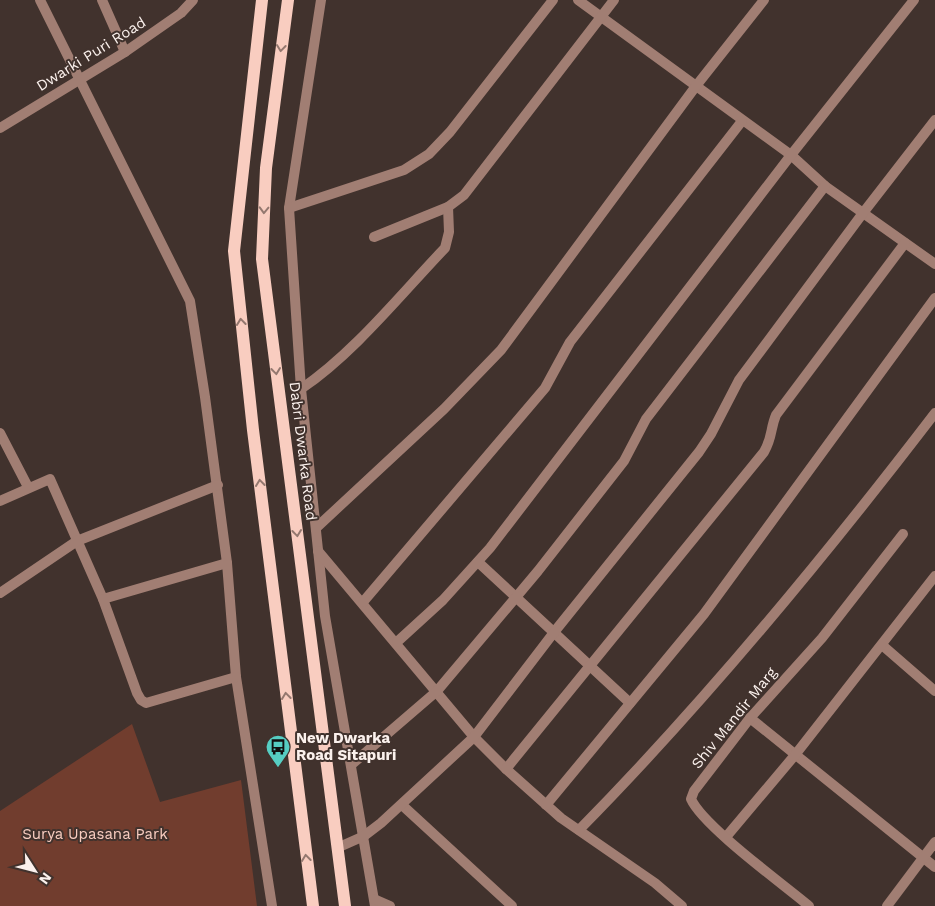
<svg xmlns="http://www.w3.org/2000/svg" width="935" height="906" font-family="'Work Sans',sans-serif">
	<style>
		.green { fill: #713d2e }
		.lines { fill: none; stroke-linecap: round; stroke-linejoin: round }
		.minor { stroke: #a17e73; stroke-width: 10 }
		.primary { stroke: #f9cdc0; stroke-width: 12 }
		.oneway { stroke: #94786f }
		.labels { text-anchor: middle; dominant-baseline: central; stroke-width: 4; stroke-linejoin: round; paint-order: stroke }
		.street-label { font-size: 15px; fill: #fbf1ed; stroke: #41322d }
		.poi-label { font-size: 15px; font-weight: bold; fill: #fbf1ed; stroke: #41322d; text-anchor: start }
		.park-label { font-size: 15px; fill: #f9cdc0; stroke: #41322d }
	</style>
	<rect width="100%" height="100%" fill="#41322d"/>
	<!-- green -->
	<polygon class="green" points="132,724 160,802 241,780 257,906 0,906 0,811"/>
	<g class="lines">
		<!-- minor -->
		<g class="minor">
			<polyline points="40,0 190,301 205,397 227,563"/>
			<polyline points="102,0 125,52"/>
			<polyline points="321,0 289,208 301,389 325,616 375,906"/>
			<polyline points="578,0 791,155 825,186 935,264"/>
			<polyline points="0,128 125,52 181,13 193,0"/>
			<polyline points="289,208 404,170 429,154 450,132 553,0"/>
			<polyline points="374,237 448,207 464,195 614,0"/>
			<path d="M301,389C355,352 400,295 445,248L449,232L448,207"/>
			<polyline points="0,433 28,487"/>
			<polyline points="0,501 50,479 103,599 227,563 236,677 272,906"/>
			<polyline points="316,528 444,409 501,350 696,86 764,0"/>
			<polyline points="318,551 474,737 506,769 561,818 655,883 682,906"/>
			<polyline points="478,562 630,703"/>
			<polyline points="0,593 77,541 218,485"/>
			<polyline points="103,599 137,693 141,700 146,703 236,677"/>
			<polyline points="363,602 545,388 570,342 742,121"/>
			<polyline points="397,642 443,600 490,548 791,155 914,0"/>
			<polyline points="882,645 935,691"/>
			<polyline points="750,718 935,867"/>
			<polyline points="351,765 437,691 538,571 624,461 646,419 825,186"/>
			<path d="M506,769L764,452C773,436 770,429 776,415L905,243"/>
			<polyline points="402,805 512,906"/>
			<polyline points="546,805 704,614 935,298"/>
			<path d="M579,830C707,700 824,558 935,413"/>
			<polyline points="726,837 795,755 935,576"/>
			<polyline points="337,848 364,836 381,823 474,737 555,631 699,452 711,434 739,380 863,213 935,120"/>
			<polyline points="374,899 390,906"/>
			<path d="M809,906C783,884 703,826 691,799L694,791L750,718L822,638L903,534"/>
			<polyline points="887,906 935,842"/>
		</g>
		<!-- primary -->
		<g class="primary">
			<polyline points="262,0 234,251 253,430 313,906"/>
			<polyline points="288,0 266,168 262,259 345,906"/>
		</g>
	</g>
	<!-- one-way arrows -->
	<defs><path id="oneway-chevron" d="M-2-3.5L2.5 0L-2 3.5" fill="none" stroke-width="1.6" stroke-linecap="round" stroke-linejoin="round" transform="scale(1.25)"/></defs>
	<g class="oneway">
		<use href="#oneway-chevron" transform="translate(281 48) rotate(97)"/>
		<use href="#oneway-chevron" transform="translate(264 210) rotate(92)"/>
		<use href="#oneway-chevron" transform="translate(241 322) rotate(-96)"/>
		<use href="#oneway-chevron" transform="translate(276 371) rotate(83)"/>
		<use href="#oneway-chevron" transform="translate(260 483) rotate(-97)"/>
		<use href="#oneway-chevron" transform="translate(297 533) rotate(83)"/>
		<use href="#oneway-chevron" transform="translate(286 696) rotate(-97)"/>
		<use href="#oneway-chevron" transform="translate(306 858) rotate(-97)"/>
	</g>
	<!-- icons -->
	<defs>
		<symbol id="bus-pin" viewBox="-11 -11 22 30"><path d="M0 17L-7.5 6A9.5 9.5 0 1 1 7.5 6Z" fill="#56cec3" stroke="#41322d"/><path d="M-5-6H5V4H4V6H2V4H-2V6H-4V4H-5ZM-3.5-4V0h7V-4ZM-3.5 1.2v1.5H-2V1.2ZM2 1.2v1.5H3.5V1.2Z" fill="#111"/></symbol>
	</defs>
	<g fill-rule="evenodd">
		<use href="#bus-pin" x="264" y="733" width="28" height="38"/>
	</g>
	<g class="labels">
		<!-- street labels -->
		<g class="street-label">
			<text transform="translate(91 54) rotate(-32)">Dwarki Puri Road</text>
			<text transform="translate(303 451) rotate(83)">Dabri Dwarka Road</text>
			<text transform="translate(734 718) rotate(-51)">Shiv Mandir Marg</text>
		</g>
		<!-- poi labels -->
		<g class="poi-label">
			<text x="296" y="738">New Dwarka<tspan x="296" dy="17">Road Sitapuri</tspan></text>
		</g>
		<!-- park labels -->
		<g class="park-label">
			<text x="95" y="834">Surya Upasana Park</text>
		</g>
	</g>
	<!-- north arrow -->
	<g transform="translate(35 871) rotate(126)" stroke="#41322d" stroke-width="4" paint-order="stroke">
	<path d="M0-4L9 19L0 12L-9 19Z" fill="#fbf1ed"/>
	<text y="-8" font-size="14" font-weight="bold" text-anchor="middle" fill="#fbf1ed">N</text>
	</g>
</svg>
